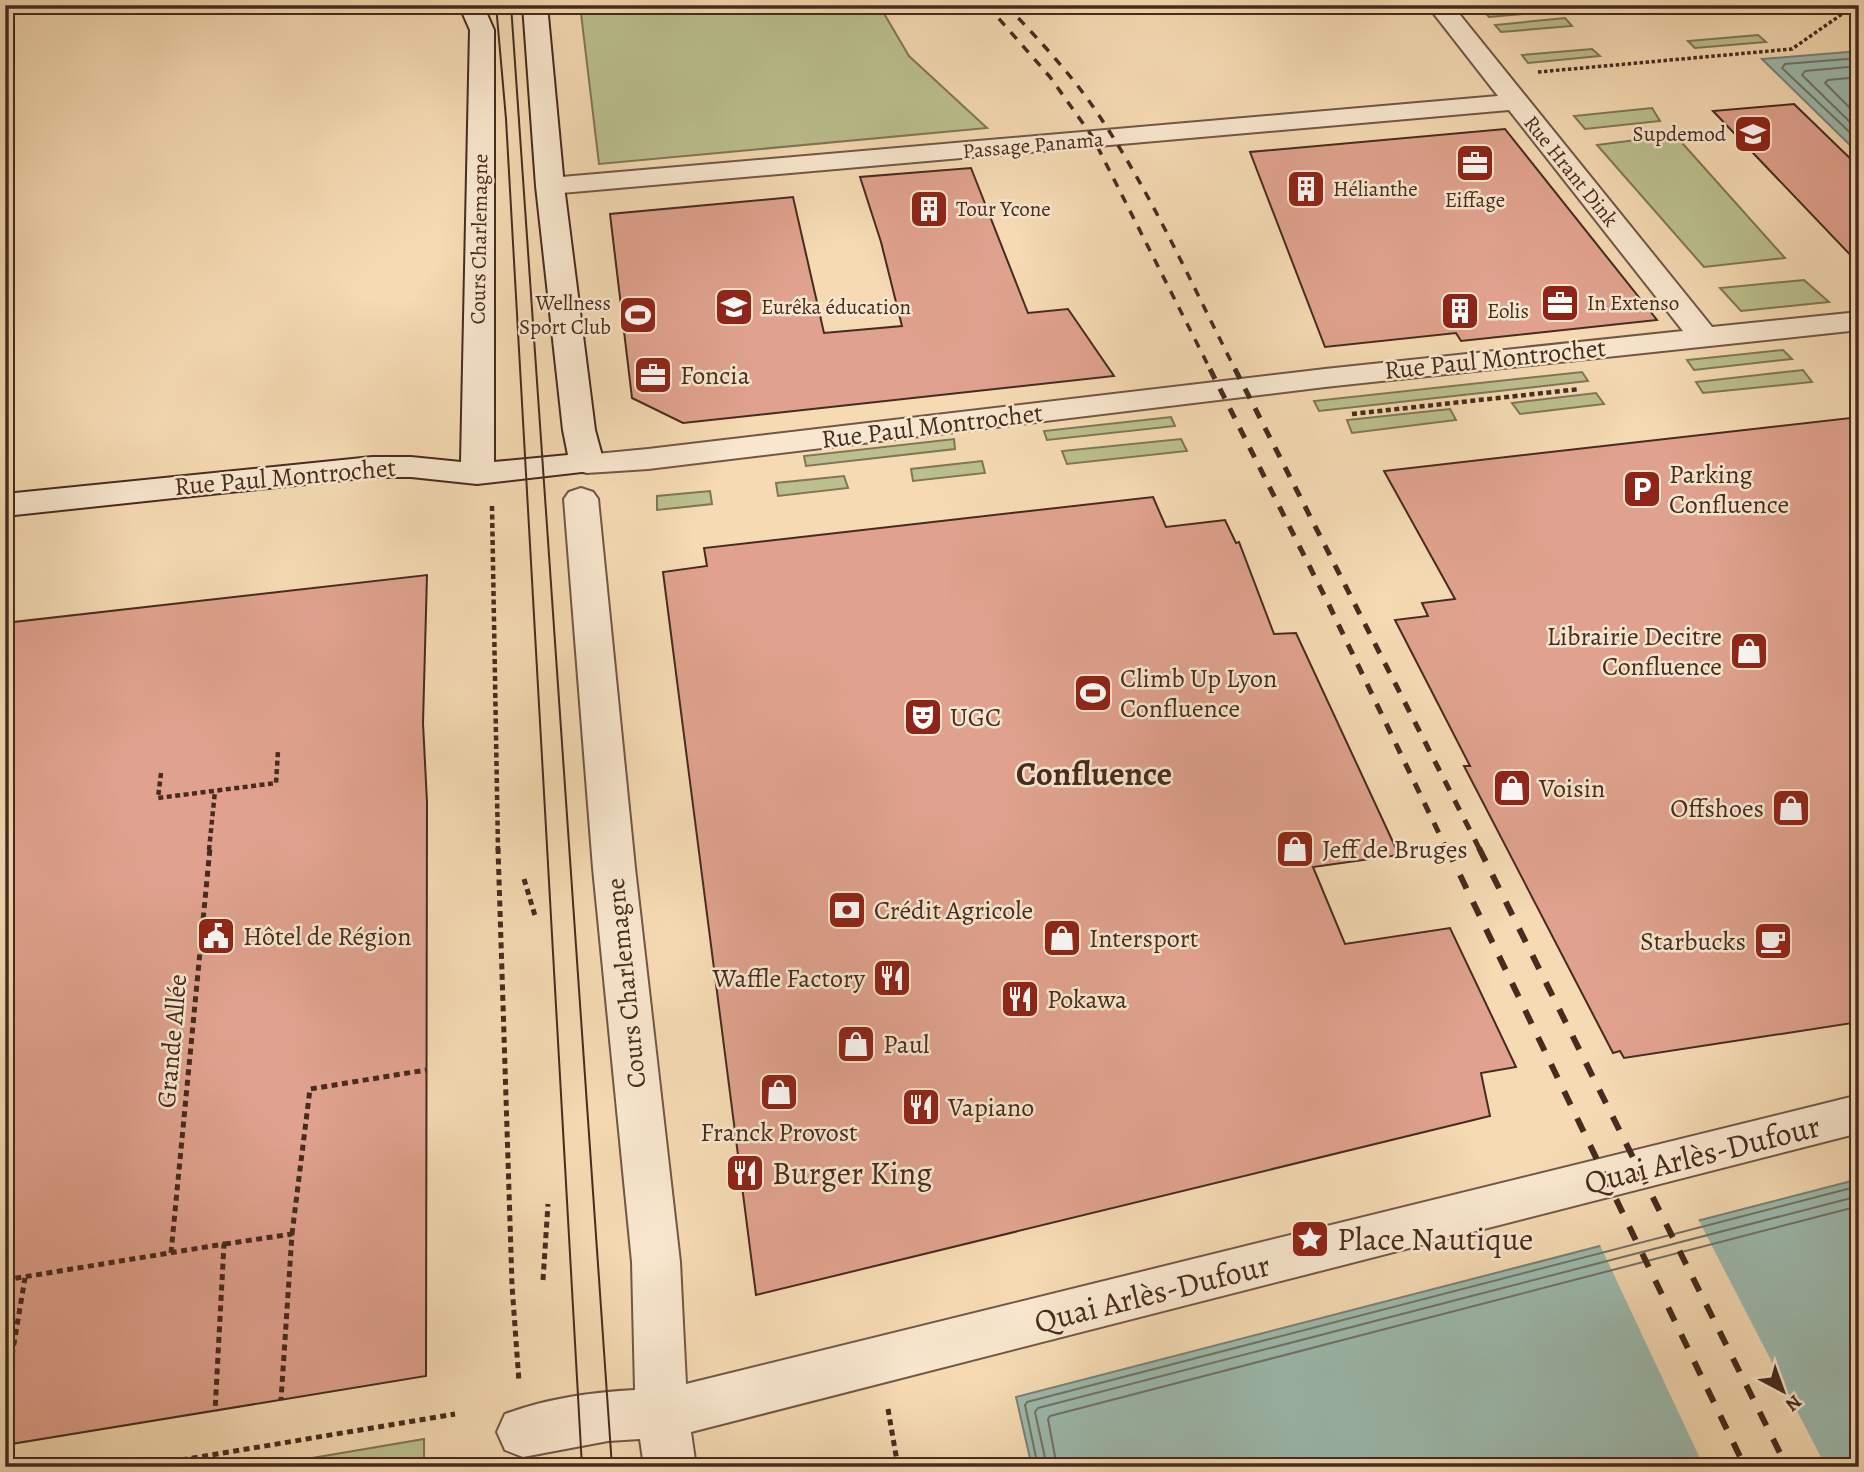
<svg xmlns="http://www.w3.org/2000/svg" width="1864" height="1472" font-family="Alegreya,serif">
	<style>
		.green { fill: #bbc08e; stroke: #807656; stroke-width: 2 }
		.water { fill: #9cbaae; stroke: #7a8175; stroke-width: 2 }
		.pier { fill: #f5dab3 }
		.lines { fill: none; stroke-linecap: round; stroke-linejoin: round }
		.shore { stroke: #717266; stroke-width: 2 }
		.building { fill: #e0a28e; stroke: #462b1f; stroke-width: 2 }
		.street-casing { stroke: #725744; stroke-width: 4 }
		.secondary-casing { stroke: #462b1f; stroke-width: 4 }
		.path-far2 { stroke: #462b1f; stroke-width: 3.5; stroke-dasharray: 3.5 2.5; stroke-linecap: butt }
		.path-far1 { stroke: #462b1f; stroke-width: 4.5; stroke-dasharray: 5 3.5; stroke-linecap: butt }
		.path { stroke: #462b1f; stroke-width: 5; stroke-dasharray: 6 4.5; stroke-linecap: butt }
		.street { fill: #f8e7ce; fill-rule: evenodd }
		.secondary { fill: #f8e7ce; fill-rule: evenodd }
		.tram { stroke: #462b1f; stroke-width: 2 }
		.rail-far2 { stroke: #462b1f; stroke-width: 3.5; stroke-dasharray: 9 9; stroke-linecap: butt }
		.rail-far1 { stroke: #462b1f; stroke-width: 5; stroke-dasharray: 11 11; stroke-linecap: butt }
		.rail { stroke: #462b1f; stroke-width: 6; stroke-dasharray: 15 15; stroke-linecap: butt }
		.labels { text-anchor: middle; dominant-baseline: central; stroke-width: 5; stroke-linejoin: round; paint-order: stroke }
		.far-poi-label { font-size: 21px; fill: #462b1f; stroke: #f8e7ce; text-anchor: start }
		.far-street-label { font-size: 21px; fill: #462b1f; stroke: #f8e7ce }
		.street-label { font-size: 26px; fill: #462b1f; stroke: #f8e7ce }
		.poi-label { font-size: 26px; fill: #462b1f; stroke: #f8e7ce; text-anchor: start }
		.near-street-label { font-size: 32px; fill: #462b1f; stroke: #f8e7ce }
		.near-poi-label { font-size: 32px; fill: #462b1f; stroke: #f8e7ce; text-anchor: start }
		.district-label { font-size: 33px; font-weight: bold; fill: #462b1f; stroke: #f8e7ce }
	</style>
	<rect width="100%" height="100%" fill="#f5dab3"/>
	<filter id="stains"><feTurbulence type="fractalNoise" baseFrequency=".00286" numOctaves="4"/><feColorMatrix values="0 0 0 0 .2 0 0 0 0 .09 0 0 0 0 .02 0 0 0 .5 -.17"/></filter>
	<radialGradient id="worn" r=".72"><stop offset=".6" stop-color="#630" stop-opacity="0"/><stop offset="1" stop-color="#630" stop-opacity=".3"/></radialGradient>
	<!-- green -->
	<g class="green">
		<polygon points="580,5 879,5 909,56 987,128 599,164"/>
		<polygon points="1554,5 1559,11 1489,17 1483,10"/>
		<polygon points="1565,18 1572,26 1501,32 1495,25"/>
		<polygon points="1758,35 1766,42 1695,48 1688,41"/>
		<polygon points="1592,49 1600,56 1528,63 1522,55"/>
		<polygon points="1652,108 1660,121 1585,129 1574,116"/>
		<polygon points="1675,135 1785,258 1704,267 1597,145"/>
		<polygon points="1804,280 1829,302 1741,311 1720,288"/>
		<polygon points="1783,350 1792,359 1694,370 1687,360"/>
		<polygon points="1803,370 1812,382 1703,393 1696,382"/>
		<polygon points="1582,372 1588,381 1319,411 1314,401"/>
		<polygon points="1596,393 1604,404 1520,414 1512,403"/>
		<polygon points="1450,409 1456,420 1352,433 1347,420"/>
		<polygon points="1171,417 1175,426 1047,440 1044,431"/>
		<polygon points="954,439 955,449 806,466 804,456"/>
		<polygon points="1181,439 1187,451 1067,464 1062,451"/>
		<polygon points="982,461 985,473 913,481 911,469"/>
		<polygon points="844,476 848,488 778,496 776,483"/>
		<polygon points="710,491 712,504 657,510 657,496"/>
		<polygon points="424,1439 424,1467 259,1467"/>
	</g>
	<!-- water -->
	<g class="water">
		<polygon points="1859,51 1859,148 1853,148 1762,59"/>
		<polygon points="1859,1179 1859,1467 1032,1467 1016,1397"/>
	</g>
	<!-- pier -->
	<polygon class="pier" points="1697,1217 1826,1467 1704,1467 1599,1243"/>
	<g class="lines">
		<!-- shore -->
		<g class="shore">
			<polyline points="1859,58 1785,64 1782,68 1859,141"/>
			<polyline points="1859,66 1805,71 1802,75 1859,131"/>
			<polyline points="1859,77 1828,80 1825,83 1859,117"/>
			<polyline points="1038,1467 1025,1405 1027,1402 1859,1186"/>
			<polyline points="1047,1467 1035,1412 1038,1408 1859,1196"/>
			<polyline points="1057,1467 1048,1419 1050,1416 1859,1206"/>
		</g>
	</g>
	<!-- building -->
	<g class="building">
		<polygon points="1794,104 1859,167 1859,264 1713,111"/>
		<polygon points="1505,129 1657,320 1461,341 1456,333 1325,347 1250,152"/>
		<polygon points="971,168 1028,313 1068,309 1114,376 683,423 632,398 610,214 793,197 824,333 902,326 881,242 860,177"/>
		<polygon points="1859,417 1859,1022 1624,1058 1620,1051 1613,1053 1464,766 1470,766 1395,620 1428,616 1422,603 1455,599 1384,471"/>
		<polygon points="1153,497 1166,527 1225,520 1236,543 1239,542 1274,634 1296,633 1399,855 1313,867 1345,944 1450,928 1516,1067 1481,1073 1490,1116 756,1295 663,572 707,566 704,548"/>
		<polygon points="427,575 423,723 427,802 426,1376 5,1445 5,623"/>
	</g>
	<g class="lines">
		<defs>
			<g id="street">
				<polygon points="1427,5 1452,5 1712,327 1859,312 1859,330 1325,387 648,469 587,473 575,470 570,463 575,456 648,449 1325,369 1683,331 1509,110 550,194 540,192 536,186 540,180 550,178 1498,96"/>
				<path d="M581,488L593,492L598,499L635,868L680,1262L686,1384L1859,1095V1133L691,1432L696,1467H644L640,1439L608,1441L523,1457L505,1450L497,1432L505,1414C545,1399 593,1392 635,1390L632,1262L593,868L564,499L569,492Z"/>
			</g>
			<polygon id="secondary" points="459,5 483,5 494,30 494,462 568,455 563,430 536,186 523,5 547,5 564,186 595,430 604,463 599,470 477,484 411,477 372,477 5,516 5,494 372,457 411,457 461,462 470,30"/>
		</defs>
		<!-- street casing -->
		<use href="#street" class="street-casing"/>
		<!-- secondary casing -->
		<use href="#secondary" class="secondary-casing"/>
		<!-- path-far2 -->
		<polyline class="path-far2" points="1538,72 1792,49 1855,5"/>
		<!-- path-far1 -->
		<g class="path-far1">
			<polyline points="1352,414 1580,389"/>
			<polyline points="492,506 498,850"/>
			<polyline points="161,773 158,798 276,783 278,751"/>
			<polyline points="209,850 215,791"/>
		</g>
		<!-- path -->
		<g class="path">
			<polyline points="498,848 512,1285 519,1382"/>
			<polyline points="524,879 536,919"/>
			<polyline points="5,1203 9,1177"/>
			<polyline points="292,1234 310,1089 426,1070"/>
			<polyline points="225,1244 292,1234 281,1400"/>
			<polyline points="171,1253 210,848"/>
			<polyline points="5,1280 224,1244 215,1411"/>
			<polyline points="543,1280 548,1204"/>
			<polyline points="5,1397 25,1278"/>
			<polyline points="888,1409 898,1467"/>
			<polyline points="140,1467 455,1414"/>
		</g>
		<!-- street -->
		<use href="#street" class="street"/>
		<!-- secondary -->
		<use href="#secondary" class="secondary"/>
		<!-- tram -->
		<g class="tram">
			<polyline points="496,5 506,119 582,1467"/>
			<polyline points="511,5 612,1467"/>
		</g>
		<!-- rail-far2 -->
		<g class="rail-far2">
			<polyline points="987,5 1050,77 1092,136 1211,371"/>
			<path d="M1006,5C1040,41 1075,78 1102,120C1154,199 1193,287 1236,371"/>
		</g>
		<!-- rail-far1 -->
		<g class="rail-far1">
			<polyline points="1210,369 1329,605 1447,850"/>
			<polyline points="1235,369 1480,850"/>
		</g>
		<!-- rail -->
		<g class="rail">
			<polyline points="1447,848 1745,1467"/>
			<polyline points="1479,848 1787,1467"/>
		</g>
	</g>
	<!-- icons -->
	<defs>
		<symbol id="university-square" viewBox="-11 -11 22 22"><rect x="-9" y="-9" width="18" height="18" rx="4" fill="#8f2418" stroke="#f8e7ce"/><path d="M0-5L7-2L0 1L-7-2ZM-4 1L0 2.5L4 1V4Q0 6-4 4Z" fill="#fff"/></symbol>
		<symbol id="office-square" viewBox="-11 -11 22 22"><rect x="-9" y="-9" width="18" height="18" rx="4" fill="#8f2418" stroke="#f8e7ce"/><path d="M-6-3h4V-5.5h4V-3h4V5H-6ZM-1-4.5V-3h2v-1.5ZM-6 0V1H6V0Z" fill="#fff"/></symbol>
		<symbol id="building-square" viewBox="-11 -11 22 22"><rect x="-9" y="-9" width="18" height="18" rx="4" fill="#8f2418" stroke="#f8e7ce"/><path d="M-4-6H4V6H1V3H-1V6H-4ZM-2.5-4.3h1.7v1.8h-1.7ZM.8-4.3h1.7v1.8H.8ZM-2.5-1h1.7V.8h-1.7ZM.8-1h1.7V.8H.8Z" fill="#fff"/></symbol>
		<symbol id="stadium-square" viewBox="-11 -11 22 22"><rect x="-9" y="-9" width="18" height="18" rx="4" fill="#8f2418" stroke="#f8e7ce"/><path d="M0-5a6.5 5 0 1 0 0 10a6.5 5 0 1 0 0-10ZM-3.5-1.8h7v3.6h-7Z" fill="#fff"/></symbol>
		<symbol id="parking-square" viewBox="-11 -11 22 22"><rect x="-9" y="-9" width="18" height="18" rx="4" fill="#8f2418" stroke="#f8e7ce"/><path d="M-3.5-5.5H1a3.5 3.5 0 0 1 0 7H-1V5.5H-3.5ZM-1-3.4V-.6H.8a1.4 1.4 0 0 0 0-2.8Z" fill="#fff"/></symbol>
		<symbol id="shop-square" viewBox="-11 -11 22 22"><rect x="-9" y="-9" width="18" height="18" rx="4" fill="#8f2418" stroke="#f8e7ce"/><path d="M-5-2.5h2.3a2.7 3.5 0 0 1 5.4 0H5L5.5 6h-11ZM-1.5-2.5h3a1.5 2.3 0 0 0-3 0Z" fill="#fff"/></symbol>
		<symbol id="theatre-square" viewBox="-11 -11 22 22"><rect x="-9" y="-9" width="18" height="18" rx="4" fill="#8f2418" stroke="#f8e7ce"/><path d="M-5-5.5Q0-4 5-5.5V0Q5 5 0 6Q-5 5-5 0ZM-3.3-2.5H-1v1.5H-3.3ZM1-2.5H3.3v1.5H1ZM-2.8 1Q0 5.5 2.8 1Z" fill="#fff"/></symbol>
		<symbol id="bank-square" viewBox="-11 -11 22 22"><rect x="-9" y="-9" width="18" height="18" rx="4" fill="#8f2418" stroke="#f8e7ce"/><path d="M-6-4H6V4H-6ZM0-2.3a2.3 2.3 0 1 0 0 4.6a2.3 2.3 0 1 0 0-4.6Z" fill="#fff"/></symbol>
		<symbol id="civic-square" viewBox="-11 -11 22 22"><rect x="-9" y="-9" width="18" height="18" rx="4" fill="#8f2418" stroke="#f8e7ce"/><path d="M-.6-6.5H3V-4.5H.6V-3L4-1V1h2V6H-6V1h2V-1L-.6-3ZM-1.2 2.5V6h2.4V2.5Z" fill="#fff"/></symbol>
		<symbol id="cafe-square" viewBox="-11 -11 22 22"><rect x="-9" y="-9" width="18" height="18" rx="4" fill="#8f2418" stroke="#f8e7ce"/><path d="M-5.5-4.5H6V0H3Q3 3.5 0 3.5H-2.5Q-5.5 3.5-5.5 0ZM3-3.2v2h1.7v-2ZM-6 4.5H4V6H-6Z" fill="#fff"/></symbol>
		<symbol id="restaurant-square" viewBox="-11 -11 22 22"><rect x="-9" y="-9" width="18" height="18" rx="4" fill="#8f2418" stroke="#f8e7ce"/><path d="M-5-6h1v4h1v-4h1v4h1v-4h1v5L-1.5 .5V6h-2V.5L-5-1ZM5-6V6H3V1.5H1.5Q1.5-4 5-6Z" fill="#fff"/></symbol>
		<symbol id="sight-square" viewBox="-11 -11 22 22"><rect x="-9" y="-9" width="18" height="18" rx="4" fill="#8f2418" stroke="#f8e7ce"/><path d="M0-6L1.8-2.2L6-1.7L2.9 1.2L3.7 5.4L0 3.3L-3.7 5.4L-2.9 1.2L-6-1.7L-1.8-2.2Z" fill="#fff"/></symbol>
	</defs>
	<g fill-rule="evenodd">
		<use href="#university-square" x="1731" y="112" width="44" height="44"/>
		<use href="#office-square" x="1453" y="141" width="44" height="44"/>
		<use href="#building-square" x="1284" y="167" width="44" height="44"/>
		<use href="#building-square" x="907" y="187" width="44" height="44"/>
		<use href="#office-square" x="1538" y="281" width="44" height="44"/>
		<use href="#university-square" x="712" y="285" width="44" height="44"/>
		<use href="#building-square" x="1438" y="289" width="44" height="44"/>
		<use href="#stadium-square" x="616" y="293" width="44" height="44"/>
		<use href="#office-square" x="631" y="353" width="44" height="44"/>
		<use href="#parking-square" x="1620" y="467" width="44" height="44"/>
		<use href="#shop-square" x="1727" y="629" width="44" height="44"/>
		<use href="#stadium-square" x="1071" y="671" width="44" height="44"/>
		<use href="#theatre-square" x="901" y="695" width="44" height="44"/>
		<use href="#shop-square" x="1490" y="766" width="44" height="44"/>
		<use href="#shop-square" x="1769" y="786" width="44" height="44"/>
		<use href="#shop-square" x="1273" y="827" width="44" height="44"/>
		<use href="#bank-square" x="825" y="888" width="44" height="44"/>
		<use href="#civic-square" x="194" y="914" width="44" height="44"/>
		<use href="#shop-square" x="1040" y="916" width="44" height="44"/>
		<use href="#cafe-square" x="1751" y="919" width="44" height="44"/>
		<use href="#restaurant-square" x="870" y="956" width="44" height="44"/>
		<use href="#restaurant-square" x="998" y="977" width="44" height="44"/>
		<use href="#shop-square" x="834" y="1022" width="44" height="44"/>
		<use href="#shop-square" x="757" y="1070" width="44" height="44"/>
		<use href="#restaurant-square" x="899" y="1085" width="44" height="44"/>
		<use href="#restaurant-square" x="723" y="1151" width="44" height="44"/>
		<use href="#sight-square" x="1288" y="1217" width="44" height="44"/>
	</g>
	<g class="labels">
		<!-- far-poi labels -->
		<g class="far-poi-label">
			<text x="1726" y="134" text-anchor="end">Supdemod</text>
			<text x="1333" y="189">Hélianthe</text>
			<text x="1475" y="200" text-anchor="middle">Eiffage</text>
			<text x="956" y="209">Tour Ycone</text>
			<text x="611" y="303" text-anchor="end">Wellness<tspan x="611" dy="24">Sport Club</tspan></text>
			<text x="1587" y="303">In Extenso</text>
			<text x="761" y="307">Eurêka éducation</text>
			<text x="1487" y="311">Eolis</text>
		</g>
		<!-- far-street labels -->
		<g class="far-street-label">
			<text transform="translate(1033 145) rotate(-5)">Passage Panama</text>
			<text transform="translate(1571 171) rotate(51)">Rue Hrant Dink</text>
			<text transform="translate(479 239) rotate(-89)">Cours Charlemagne</text>
		</g>
		<!-- street labels -->
		<g class="street-label">
			<text transform="translate(1495 359) rotate(-6)">Rue Paul Montrochet</text>
			<text transform="translate(932 426) rotate(-7)">Rue Paul Montrochet</text>
			<text transform="translate(285 477) rotate(-5)">Rue Paul Montrochet</text>
			<text transform="translate(626 983) rotate(-96)">Cours Charlemagne</text>
			<text transform="translate(172 1041) rotate(-85)">Grande Allée</text>
		</g>
		<!-- poi labels -->
		<g class="poi-label">
			<text x="680" y="375">Foncia</text>
			<text x="1669" y="474">Parking<tspan x="1669" dy="30">Confluence</tspan></text>
			<text x="1722" y="636" text-anchor="end">Librairie Decitre<tspan x="1722" dy="30">Confluence</tspan></text>
			<text x="1120" y="678">Climb Up Lyon<tspan x="1120" dy="30">Confluence</tspan></text>
			<text x="950" y="717">UGC</text>
			<text x="1539" y="788">Voisin</text>
			<text x="1764" y="808" text-anchor="end">Offshoes</text>
			<text x="1322" y="849">Jeff de Bruges</text>
			<text x="874" y="910">Crédit Agricole</text>
			<text x="243" y="936">Hôtel de Région</text>
			<text x="1089" y="938">Intersport</text>
			<text x="1746" y="941" text-anchor="end">Starbucks</text>
			<text x="865" y="978" text-anchor="end">Waffle Factory</text>
			<text x="1047" y="999">Pokawa</text>
			<text x="883" y="1044">Paul</text>
			<text x="948" y="1107">Vapiano</text>
			<text x="779" y="1132" text-anchor="middle">Franck Provost</text>
		</g>
		<!-- near-street labels -->
		<g class="near-street-label">
			<text transform="translate(1702 1154) rotate(-14)">Quai Arlès-Dufour</text>
			<text transform="translate(1152 1293) rotate(-14)">Quai Arlès-Dufour</text>
		</g>
		<!-- near-poi labels -->
		<g class="near-poi-label">
			<text x="772" y="1173">Burger King</text>
			<text x="1337" y="1239">Place Nautique</text>
		</g>
		<!-- district labels -->
		<g class="district-label">
			<text x="1094" y="773">Confluence</text>
		</g>
	</g>
	<!-- margin -->
	<rect width="1864" height="1472" fill="none" stroke="#f5dab3" stroke-width="28"/>
	<rect x="7" y="7" width="1850" height="1458" fill="none" stroke="#462b1f" stroke-width="3.5"/>
	<rect x="14" y="14" width="1836" height="1444" fill="none" stroke="#462b1f" stroke-width="2"/>
	<!-- north arrow -->
	<g transform="translate(1783 1391) rotate(139)" stroke="#f8e7ce" stroke-width="5" paint-order="stroke">
	<path d="M0-5L12 26L0 18L-12 26Z" fill="#462b1f"/>
	<text y="-10" font-size="19" font-weight="bold" text-anchor="middle" fill="#462b1f">N</text>
	</g>
	<rect width="100%" height="100%" filter="url(#stains)"/>
	<rect width="100%" height="100%" fill="url(#worn)"/>
</svg>
